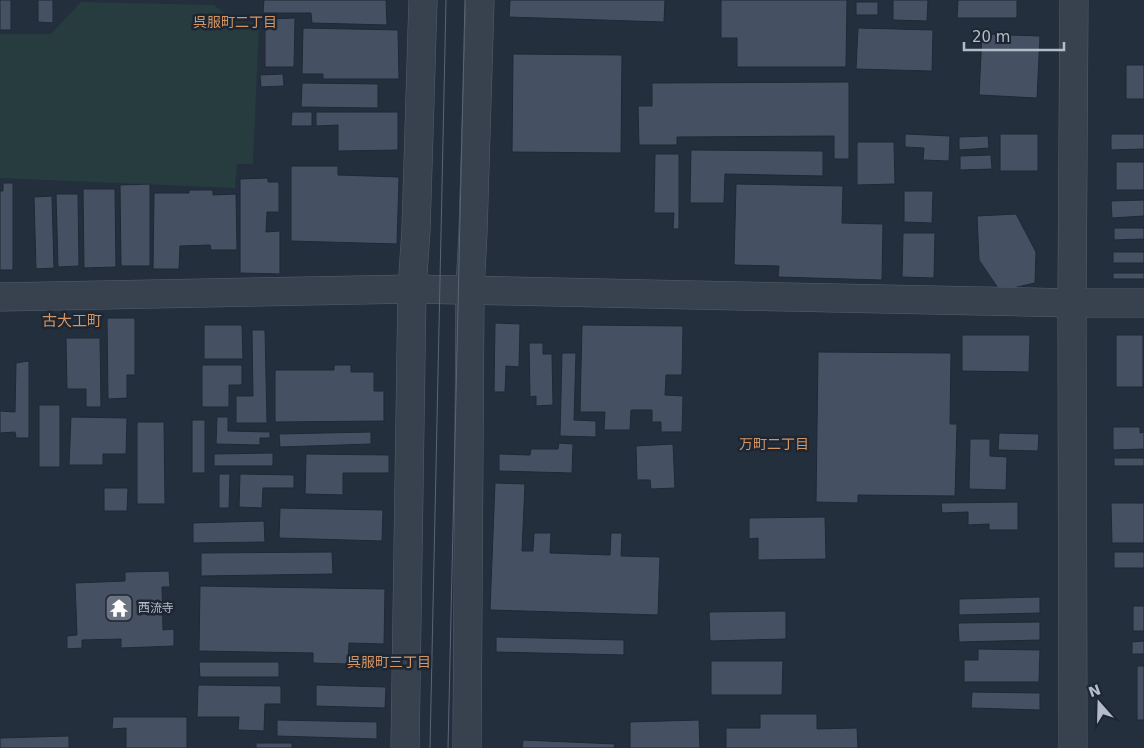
<svg xmlns="http://www.w3.org/2000/svg" width="1144" height="748" font-family="'DejaVu Sans','Noto Sans JP',sans-serif">
	<style>
		.green { fill: #263c3f }
		.building { fill: #455162; stroke: #1f2835 }
		.lines { fill: none; stroke-linecap: round; stroke-linejoin: round }
		.minor-casing { stroke: #565f6c; stroke-width: 29 }
		.minor { stroke: #38414e; stroke-width: 28 }
		.tram { stroke: #5a6575; stroke-width: 1 }
		.labels { text-anchor: middle; dominant-baseline: central; stroke-width: 5; stroke-linejoin: round; paint-order: stroke }
		.poi-label { font-size: 12px; fill: #b4bcc9; stroke: #1d2633; text-anchor: start }
		.neighbourhood-label { font-size: 14px; fill: #d59563; stroke: #1d2633 }
		.quarter-label { font-size: 15px; fill: #d59563; stroke: #1d2633 }
	</style>
	<rect width="100%" height="100%" fill="#242f3e"/>
	<!-- green -->
	<polygon class="green" points="81,2 214,5 235,22 259,23 253,164 237,164 235,188 0,178 0,34 51,34"/>
	<!-- building -->
	<g class="building">
		<rect x="0" y="0" width="11" height="30"/>
		<polygon points="38,0 53,0 53,23 38,22"/>
		<polygon points="264,0 386,0 387,25 312,23 311,13 263,13"/>
		<polygon points="510,0 665,0 664,22 509,17"/>
		<polygon points="721,0 847,0 846,67 737,67 737,38 721,38"/>
		<polygon points="893,0 928,0 927,21 893,20"/>
		<polygon points="958,0 1017,0 1017,18 957,18"/>
		<rect x="856" y="2" width="22" height="13"/>
		<polygon points="295,18 294,67 265,67 265,19"/>
		<polygon points="303,28 398,30 399,79 323,79 323,74 302,74"/>
		<polygon points="858,28 933,30 932,71 856,69"/>
		<polygon points="982,34 1040,36 1037,98 979,95"/>
		<polygon points="513,54 622,55 621,153 512,152"/>
		<rect x="1126" y="65" width="18" height="34"/>
		<polygon points="283,74 284,86 261,87 260,75"/>
		<polygon points="849,82 849,159 834,159 834,136 677,137 677,145 639,145 638,106 652,106 652,83"/>
		<polygon points="302,83 378,84 378,108 301,107"/>
		<polygon points="292,112 312,112 312,126 291,126"/>
		<polygon points="316,112 398,112 398,150 338,151 338,125 316,126"/>
		<polygon points="905,134 950,136 949,161 923,160 924,148 905,147"/>
		<rect x="1000" y="134" width="38" height="37"/>
		<polygon points="1111,134 1144,134 1144,149 1111,150"/>
		<polygon points="988,136 989,148 959,150 959,137"/>
		<polygon points="857,142 894,142 895,184 857,185"/>
		<polygon points="691,150 823,151 823,176 725,174 724,203 690,203"/>
		<polygon points="655,154 679,154 679,229 673,229 674,213 654,213"/>
		<polygon points="991,155 992,169 960,170 960,156"/>
		<rect x="1116" y="162" width="28" height="28"/>
		<polygon points="291,166 338,166 338,175 399,177 397,244 291,241"/>
		<polygon points="268,178 268,182 279,182 279,212 267,212 266,232 280,231 280,274 240,273 240,179"/>
		<polygon points="3,183 13,183 13,270 0,270 0,191 3,191"/>
		<polygon points="150,184 150,266 121,266 120,185"/>
		<polygon points="736,184 843,186 842,223 883,224 882,280 778,277 779,266 734,265"/>
		<polygon points="83,189 115,189 116,267 84,268"/>
		<polygon points="189,190 213,190 213,195 236,194 237,250 211,250 210,245 180,246 179,269 153,269 154,193 189,193"/>
		<polygon points="904,191 933,191 932,223 904,222"/>
		<polygon points="56,194 78,194 79,266 58,267"/>
		<polygon points="52,196 54,268 36,269 34,197"/>
		<polygon points="1144,200 1144,216 1112,218 1111,201"/>
		<polygon points="1016,214 1036,252 1035,283 1000,291 979,260 977,216"/>
		<polygon points="1114,228 1144,228 1144,239 1114,240"/>
		<polygon points="903,233 935,233 934,278 902,277"/>
		<rect x="1113" y="252" width="31" height="11"/>
		<rect x="1113" y="273" width="31" height="6"/>
		<polygon points="107,318 135,318 135,375 127,375 127,398 108,399"/>
		<polygon points="495,323 520,324 519,367 506,366 505,392 494,392"/>
		<polygon points="204,325 242,325 243,359 204,359"/>
		<polygon points="582,325 683,326 682,375 666,375 665,395 683,396 682,432 661,432 661,422 652,422 652,410 631,410 630,430 604,430 605,412 580,412"/>
		<polygon points="252,330 265,330 267,423 236,423 236,396 253,396"/>
		<polygon points="962,335 1030,335 1029,372 962,371"/>
		<rect x="1116" y="335" width="27" height="52"/>
		<polygon points="66,338 100,338 101,407 86,407 86,389 67,389"/>
		<polygon points="529,343 543,343 543,354 552,354 553,405 536,406 536,396 530,397"/>
		<polygon points="818,352 951,353 950,424 957,424 955,496 858,495 858,503 816,502"/>
		<polygon points="562,353 576,353 574,420 596,421 596,437 560,436"/>
		<polygon points="29,361 29,438 16,438 15,432 0,433 0,411 15,412 16,363"/>
		<polygon points="202,365 242,365 242,385 229,385 229,407 202,407"/>
		<polygon points="334,365 351,365 351,372 374,372 374,391 384,391 384,421 275,422 275,370 334,370"/>
		<rect x="39" y="405" width="21" height="62"/>
		<polygon points="71,417 127,418 126,454 103,454 103,465 69,465"/>
		<polygon points="217,417 228,417 228,431 270,432 270,438 260,438 260,445 216,444"/>
		<rect x="192" y="420" width="13" height="53"/>
		<polygon points="137,422 164,422 165,504 137,504"/>
		<polygon points="1113,427 1140,427 1140,433 1144,432 1144,449 1113,450"/>
		<polygon points="371,432 371,444 280,447 279,434"/>
		<polygon points="999,433 1039,434 1038,451 998,450"/>
		<polygon points="970,439 990,439 990,456 1007,457 1006,490 969,489"/>
		<polygon points="559,443 573,444 572,473 499,471 499,454 530,455 531,449 558,449"/>
		<polygon points="673,444 675,488 651,489 650,480 637,480 636,446"/>
		<polygon points="273,453 273,466 214,466 214,454"/>
		<polygon points="306,454 389,455 389,473 343,473 343,495 305,494"/>
		<rect x="1114" y="458" width="30" height="8"/>
		<polygon points="219,474 230,474 229,508 219,508"/>
		<polygon points="240,474 294,475 294,488 263,488 262,508 239,507"/>
		<polygon points="495,483 525,484 522,551 533,551 534,533 551,533 550,553 610,555 611,533 622,533 621,556 660,557 658,615 490,610"/>
		<polygon points="104,488 128,488 127,511 104,511"/>
		<polygon points="1018,502 1018,530 989,530 989,524 968,525 968,512 942,513 941,503"/>
		<polygon points="1111,503 1144,503 1144,543 1112,543"/>
		<polygon points="280,508 383,510 382,541 279,538"/>
		<polygon points="825,517 826,559 758,560 758,538 749,539 749,518"/>
		<polygon points="264,521 265,542 193,543 193,523"/>
		<polygon points="332,552 333,574 201,576 201,553"/>
		<rect x="1114" y="552" width="30" height="16"/>
		<polygon points="169,571 170,587 162,587 163,630 174,629 174,646 121,648 121,639 82,640 82,648 67,649 67,636 77,635 75,583 125,581 125,572"/>
		<polygon points="200,586 385,589 384,644 349,643 348,664 313,663 313,653 199,651"/>
		<polygon points="1040,597 1040,613 959,615 959,599"/>
		<rect x="1133" y="606" width="11" height="25"/>
		<polygon points="786,611 786,639 710,641 709,612"/>
		<polygon points="1040,622 1040,640 959,642 958,623"/>
		<polygon points="496,637 624,640 624,655 496,652"/>
		<polygon points="1144,641 1144,654 1132,654 1132,642"/>
		<polygon points="978,649 1040,650 1039,682 964,682 964,660 978,660"/>
		<polygon points="711,661 783,661 782,695 711,695"/>
		<polygon points="199,662 279,662 279,677 200,677"/>
		<rect x="1137" y="666" width="7" height="54"/>
		<polygon points="198,685 281,686 281,704 265,704 264,731 238,730 239,717 197,717"/>
		<polygon points="316,685 386,687 385,708 316,706"/>
		<polygon points="972,692 1040,693 1040,710 971,708"/>
		<polygon points="760,714 817,714 817,729 857,728 858,748 726,748 726,728 760,728"/>
		<polygon points="113,717 187,717 187,748 126,748 126,728 112,729"/>
		<polygon points="277,720 377,722 377,739 277,736"/>
		<polygon points="699,720 700,748 630,748 630,722"/>
		<polygon points="69,736 69,748 0,748 0,738"/>
		<polygon points="523,740 615,744 614,748 522,748"/>
		<rect x="256" y="743" width="36" height="5"/>
	</g>
	<g class="lines">
		<defs>
			<g id="minor">
				<polyline points="0,297 412,289 1072,303 1144,303"/>
				<polyline points="405,748 412,289 416,230 423,0"/>
				<polyline points="467,748 470,290 473,232 480,0"/>
				<polyline points="1073,748 1072,303 1074,0"/>
			</g>
		</defs>
		<!-- minor casing -->
		<use href="#minor" class="minor-casing"/>
		<!-- minor -->
		<use href="#minor" class="minor"/>
		<!-- tram -->
		<g class="tram">
			<polyline points="430,748 446,0"/>
			<polyline points="448,748 465,0"/>
		</g>
	</g>
	<!-- icons -->
	<defs>
		<symbol id="temple-square" viewBox="-11 -11 22 22"><rect x="-9" y="-9" width="18" height="18" rx="4" fill="#6b7280" stroke="#1d2633"/><path d="M0-6L5-2H3V0L6.5 2.5H4V6H1.5V3h-3V6H-4V2.5H-6.5L-3 0V-2H-5Z" fill="#fff"/></symbol>
	</defs>
	<g fill-rule="evenodd">
		<use href="#temple-square" x="103" y="592" width="32" height="32"/>
	</g>
	<g class="labels">
		<!-- poi labels -->
		<g class="poi-label">
			<text x="138" y="608">西流寺</text>
		</g>
		<!-- neighbourhood labels -->
		<g class="neighbourhood-label">
			<text x="235" y="22">呉服町二丁目</text>
			<text x="774" y="444">万町二丁目</text>
			<text x="389" y="662">呉服町三丁目</text>
		</g>
		<!-- quarter labels -->
		<g class="quarter-label">
			<text x="72" y="321">古大工町</text>
		</g>
	</g>
	<!-- north arrow -->
	<g transform="translate(1099 703) rotate(340)" stroke="#1d2633" stroke-width="4" paint-order="stroke">
	<path d="M0-4L9 19L0 12L-9 19Z" fill="#b4bcc9"/>
	<text y="-8" font-size="14" font-weight="bold" text-anchor="middle" fill="#b4bcc9">N</text>
	</g>
	<!-- scale -->
	<path d="M964 42v8h100v-8" fill="none" stroke="#b4bcc9" stroke-width="2.5"/>
	<text x="972" y="42" font-size="15" fill="#b4bcc9" stroke="#1d2633" stroke-width="4" paint-order="stroke">20 m</text>
</svg>
